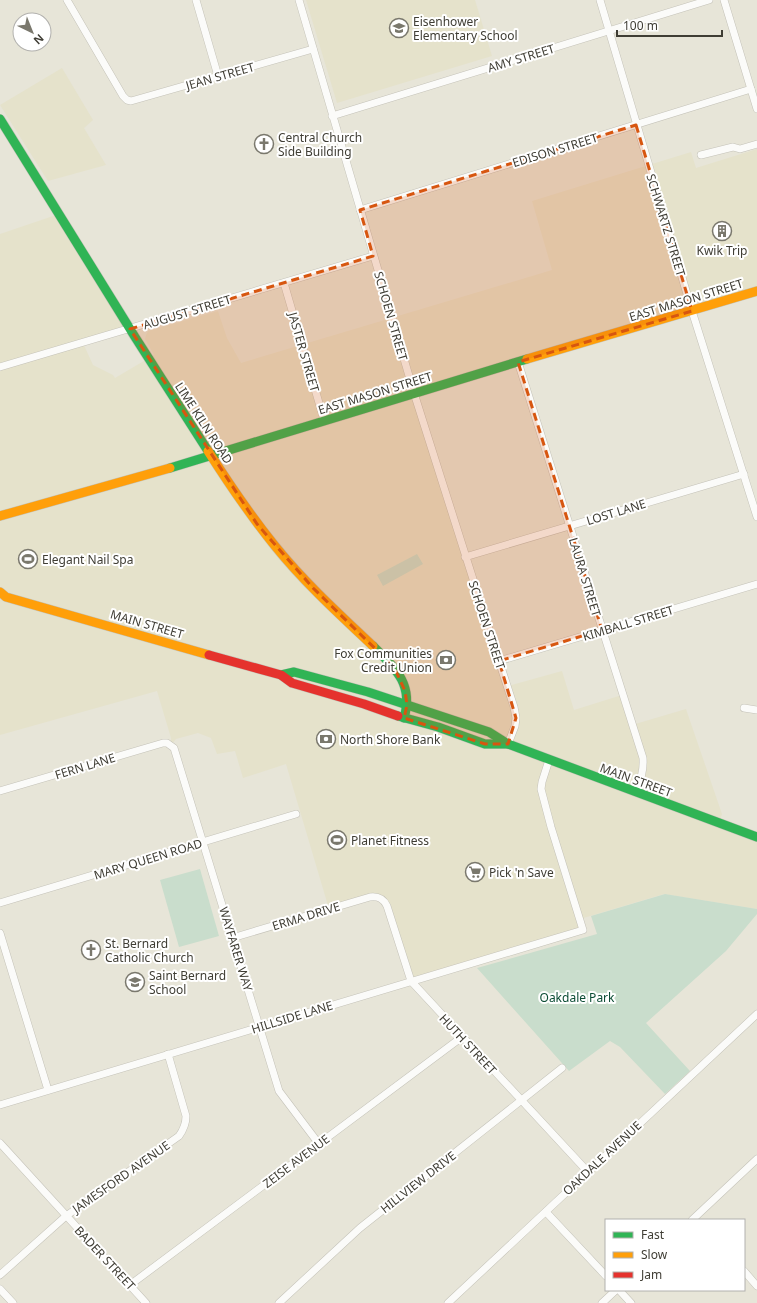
<svg xmlns="http://www.w3.org/2000/svg" width="757" height="1303" font-family="'Noto Sans',sans-serif">
	<style>
		.built { fill: #e5e2cb }
		.park { fill: #c9ddcc }
		.lines { fill: none; stroke-linecap: round; stroke-linejoin: round }
		.street-casing { stroke: #c4c2b8; stroke-width: 8 }
		.fast-casing { stroke: #c4c2b8; stroke-width: 10 }
		.slow-casing { stroke: #c4c2b8; stroke-width: 10 }
		.jam-casing { stroke: #c4c2b8; stroke-width: 10 }
		.street { stroke: #fbfbf9; stroke-width: 7 }
		.fast { stroke: #30b455; stroke-width: 9 }
		.slow { stroke: #ff9f0a; stroke-width: 9 }
		.jam { stroke: #e5322d; stroke-width: 9 }
		.marked { fill: #d75610; fill-opacity: 0.2; stroke: #d75610; stroke-width: 3; stroke-dasharray: 8 5; stroke-linejoin: round }
		.labels { text-anchor: middle; dominant-baseline: central; stroke-width: 4; stroke-linejoin: round; paint-order: stroke }
		.poi-label { font-size: 12px; fill: #3f3d34; stroke: #fff; text-anchor: start }
		.street-label { font-size: 12px; fill: #3f3d34; stroke: #fff }
		.park-label { font-size: 12px; fill: #0b4c34; stroke: #fff }
	</style>
	<rect width="100%" height="100%" fill="#e7e5d8"/>
	<!-- built -->
	<g class="built">
		<polygon points="306,0 475,0 492,56 337,103"/>
		<polygon points="62,68 93,120 84,128 106,165 48,181 0,105"/>
		<polygon points="757,149 757,292 414,393 508,686 562,671 574,710 622,695 632,725 686,709 722,814 719,823 757,837 757,909 664,894 580,919 583,930 411,981 387,906 379,897 329,909 286,764 243,778 235,751 217,754 211,738 198,733 176,739 171,745 171,738 157,691 0,735 0,234 59,214 130,329 83,343 93,365 113,375 115,378 154,355 145,339 146,335 148,331 218,311 227,338 241,363 552,270 532,201 691,152 696,168"/>
	</g>
	<!-- park -->
	<g class="park">
		<polygon points="417,554 423,564 383,586 377,575"/>
		<polygon points="200,869 219,936 179,947 160,880"/>
		<polygon points="665,894 757,909 757,914 726,951 646,1023 690,1071 665,1094 620,1047 610,1041 569,1071 477,968 597,934 591,916"/>
	</g>
	<g class="lines">
		<defs>
			<g id="street">
				<polyline points="67,0 123,96 127,100 131,101 313,49"/>
				<polyline points="196,0 218,76"/>
				<polyline points="299,0 414,393 499,661 514,707 516,718 515,726 508,744"/>
				<polyline points="600,0 692,311 757,517"/>
				<polyline points="724,0 757,109"/>
				<polyline points="332,116 709,0"/>
				<polyline points="701,155 733,147 740,149 757,144"/>
				<polyline points="360,210 751,89"/>
				<polyline points="284,283 324,420"/>
				<path d="M518,362L643,758C644,771 640,781 636,792"/>
				<polyline points="0,367 373,256"/>
				<polyline points="465,557 744,474"/>
				<polyline points="499,661 757,584"/>
				<polyline points="744,708 757,710"/>
				<polyline points="0,791 163,743 167,743 174,748 279,1091 319,1144"/>
				<polyline points="0,903 296,814"/>
				<polyline points="0,933 48,1090"/>
				<path d="M232,938L370,897C378,896 383,898 387,906L411,981L588,1172"/>
				<polyline points="0,1105 583,930 551,827 541,789 542,782 549,760"/>
				<polyline points="0,1143 146,1303"/>
				<polyline points="546,1212 606,1276"/>
				<polyline points="692,1220 757,1159"/>
				<polyline points="744,1271 757,1286"/>
				<path d="M0,1275L66,1216L179,1136C184,1129 186,1124 186,1116L168,1054"/>
				<polyline points="130,1285 462,1037"/>
				<polyline points="0,1289 13,1303"/>
				<polyline points="619,1290 631,1303"/>
				<polyline points="279,1303 360,1228 562,1068"/>
				<polyline points="448,1303 757,1014"/>
				<polyline points="602,1303 616,1290"/>
			</g>
			<g id="fast">
				<polyline points="0,119 135,337 208,451"/>
				<polyline points="170,468 527,359"/>
				<path d="M373,646C395,668 414,684 404,718"/>
				<polyline points="281,675 294,672 368,692 489,732 508,744 757,837"/>
				<polyline points="398,716 438,727 485,744 508,744"/>
			</g>
			<g id="slow">
				<polyline points="527,359 757,291"/>
				<path d="M208,451C229,484 250,515 275,546C304,582 339,614 373,646"/>
				<polyline points="0,516 170,468"/>
				<polyline points="0,592 6,597 209,655"/>
			</g>
			<polyline id="jam" points="209,655 281,675 292,683 364,704 398,716"/>
		</defs>
		<!-- street casing -->
		<use href="#street" class="street-casing"/>
		<!-- fast casing -->
		<use href="#fast" class="fast-casing"/>
		<!-- slow casing -->
		<use href="#slow" class="slow-casing"/>
		<!-- jam casing -->
		<use href="#jam" class="jam-casing"/>
		<!-- street -->
		<use href="#street" class="street"/>
		<!-- fast -->
		<use href="#fast" class="fast"/>
		<!-- slow -->
		<use href="#slow" class="slow"/>
		<!-- jam -->
		<use href="#jam" class="jam"/>
	</g>
	<!-- marked area -->
	<path class="marked" d="M636,125L692,311L518,362L602,630L499,661L516,718L508,744H485L404,718L407,705L405,691L394,667L313,588L257,524L130,329L373,256L360,210Z"/>
	<!-- icons -->
	<defs>
		<symbol id="school-ring" viewBox="-11 -11 22 22"><circle r="9.5" fill="#fff" stroke="#7a786d" stroke-width="1.5"/><path d="M0-5L7-2L0 1L-7-2ZM-4 1L0 2.5L4 1V4Q0 6-4 4Z" fill="#7a786d"/></symbol>
		<symbol id="church-ring" viewBox="-11 -11 22 22"><circle r="9.5" fill="#fff" stroke="#7a786d" stroke-width="1.5"/><path d="M-1.2-6h2.4v3.5h3.3v2.4h-3.3V6h-2.4V-.1h-3.3v-2.4h3.3Z" fill="#7a786d"/></symbol>
		<symbol id="building-ring" viewBox="-11 -11 22 22"><circle r="9.5" fill="#fff" stroke="#7a786d" stroke-width="1.5"/><path d="M-4-6H4V6H1V3H-1V6H-4ZM-2.5-4.3h1.7v1.8h-1.7ZM.8-4.3h1.7v1.8H.8ZM-2.5-1h1.7V.8h-1.7ZM.8-1h1.7V.8H.8Z" fill="#7a786d"/></symbol>
		<symbol id="stadium-ring" viewBox="-11 -11 22 22"><circle r="9.5" fill="#fff" stroke="#7a786d" stroke-width="1.5"/><path d="M0-5a6.5 5 0 1 0 0 10a6.5 5 0 1 0 0-10ZM-3.5-1.8h7v3.6h-7Z" fill="#7a786d"/></symbol>
		<symbol id="bank-ring" viewBox="-11 -11 22 22"><circle r="9.5" fill="#fff" stroke="#7a786d" stroke-width="1.5"/><path d="M-6-4H6V4H-6ZM0-2.3a2.3 2.3 0 1 0 0 4.6a2.3 2.3 0 1 0 0-4.6Z" fill="#7a786d"/></symbol>
		<symbol id="supermarket-ring" viewBox="-11 -11 22 22"><circle r="9.5" fill="#fff" stroke="#7a786d" stroke-width="1.5"/><path d="M-6-5.5h2.5l.6 2H6L4.5 2H-2.5L-4.4-4H-6ZM-1.5 3.2a1.3 1.3 0 1 0 .1 0ZM3 3.2a1.3 1.3 0 1 0 .1 0Z" fill="#7a786d"/></symbol>
	</defs>
	<g fill-rule="evenodd">
		<use href="#school-ring" x="388" y="17" width="22" height="22"/>
		<use href="#church-ring" x="253" y="133" width="22" height="22"/>
		<use href="#building-ring" x="711" y="220" width="22" height="22"/>
		<use href="#stadium-ring" x="17" y="548" width="22" height="22"/>
		<use href="#bank-ring" x="435" y="649" width="22" height="22"/>
		<use href="#bank-ring" x="315" y="728" width="22" height="22"/>
		<use href="#stadium-ring" x="326" y="829" width="22" height="22"/>
		<use href="#supermarket-ring" x="464" y="861" width="22" height="22"/>
		<use href="#church-ring" x="80" y="939" width="22" height="22"/>
		<use href="#school-ring" x="124" y="971" width="22" height="22"/>
	</g>
	<g class="labels">
		<!-- poi labels -->
		<g class="poi-label">
			<text x="413" y="21">Eisenhower<tspan x="413" dy="14">Elementary School</tspan></text>
			<text x="278" y="137">Central Church<tspan x="278" dy="14">Side Building</tspan></text>
			<text x="722" y="250" text-anchor="middle">Kwik Trip</text>
			<text x="42" y="559">Elegant Nail Spa</text>
			<text x="432" y="653" text-anchor="end">Fox Communities<tspan x="432" dy="14">Credit Union</tspan></text>
			<text x="340" y="739">North Shore Bank</text>
			<text x="351" y="840">Planet Fitness</text>
			<text x="489" y="872">Pick 'n Save</text>
			<text x="105" y="943">St. Bernard<tspan x="105" dy="14">Catholic Church</tspan></text>
			<text x="149" y="975">Saint Bernard<tspan x="149" dy="14">School</tspan></text>
		</g>
		<!-- street labels -->
		<g class="street-label">
			<text transform="translate(521 58) rotate(-17)">AMY STREET</text>
			<text transform="translate(220 76) rotate(-16)">JEAN STREET</text>
			<text transform="translate(555 150) rotate(-17)">EDISON STREET</text>
			<text transform="translate(666 225) rotate(73)">SCHWARTZ STREET</text>
			<text transform="translate(686 300) rotate(-17)">EAST MASON STREET</text>
			<text transform="translate(187 312) rotate(-17)">AUGUST STREET</text>
			<text transform="translate(391 316) rotate(74)">SCHOEN STREET</text>
			<text transform="translate(304 352) rotate(74)">JASTER STREET</text>
			<text transform="translate(375 393) rotate(-17)">EAST MASON STREET</text>
			<text transform="translate(204 423) rotate(57)">LIME KILN ROAD</text>
			<text transform="translate(616 512) rotate(-17)">LOST LANE</text>
			<text transform="translate(585 577) rotate(73)">LAURA STREET</text>
			<text transform="translate(628 623) rotate(-17)">KIMBALL STREET</text>
			<text transform="translate(147 624) rotate(16)">MAIN STREET</text>
			<text transform="translate(487 625) rotate(72)">SCHOEN STREET</text>
			<text transform="translate(85 766) rotate(-17)">FERN LANE</text>
			<text transform="translate(636 780) rotate(20)">MAIN STREET</text>
			<text transform="translate(148 859) rotate(-17)">MARY QUEEN ROAD</text>
			<text transform="translate(306 916) rotate(-17)">ERMA DRIVE</text>
			<text transform="translate(236 949) rotate(73)">WAYFARER WAY</text>
			<text transform="translate(292 1017) rotate(-17)">HILLSIDE LANE</text>
			<text transform="translate(468 1044) rotate(47)">HUTH STREET</text>
			<text transform="translate(602 1158) rotate(-43)">OAKDALE AVENUE</text>
			<text transform="translate(296 1161) rotate(-37)">ZEISE AVENUE</text>
			<text transform="translate(121 1177) rotate(-35)">JAMESFORD AVENUE</text>
			<text transform="translate(418 1182) rotate(-38)">HILLVIEW DRIVE</text>
			<text transform="translate(105 1258) rotate(47)">BADER STREET</text>
		</g>
		<!-- park labels -->
		<g class="park-label">
			<text x="577" y="997">Oakdale Park</text>
		</g>
	</g>
	<!-- legend -->
	<rect x="605" y="1219" width="140" height="72" fill="#ffffff" stroke="#b2b1ae"/>
	<rect x="613" y="1232" width="20" height="6" fill="#30b455" stroke="#b2b1ae"/>
	<text x="641" y="1239" font-size="12" fill="#3f3d34">Fast</text>
	<rect x="613" y="1252" width="20" height="6" fill="#ff9f0a" stroke="#b2b1ae"/>
	<text x="641" y="1259" font-size="12" fill="#3f3d34">Slow</text>
	<rect x="613" y="1272" width="20" height="6" fill="#e5322d" stroke="#b2b1ae"/>
	<text x="641" y="1279" font-size="12" fill="#3f3d34">Jam</text>
	<!-- north arrow -->
	<g transform="translate(32 32) rotate(137)"><circle r="19" fill="#ffffff" stroke="#b2b1ae"/>
	<path d="M0-3L7 15L0 10L-7 15Z" fill="#7a786d"/>
	<text y="-6" font-size="11" font-weight="bold" text-anchor="middle" fill="#3f3d34">N</text>
	</g>
	<!-- scale -->
	<path d="M617 30v6h105v-6" fill="none" stroke="#3f3d34" stroke-width="2"/>
	<text x="623" y="30" font-size="12" fill="#3f3d34" stroke="#ffffff" stroke-width="3" paint-order="stroke">100 m</text>
</svg>
